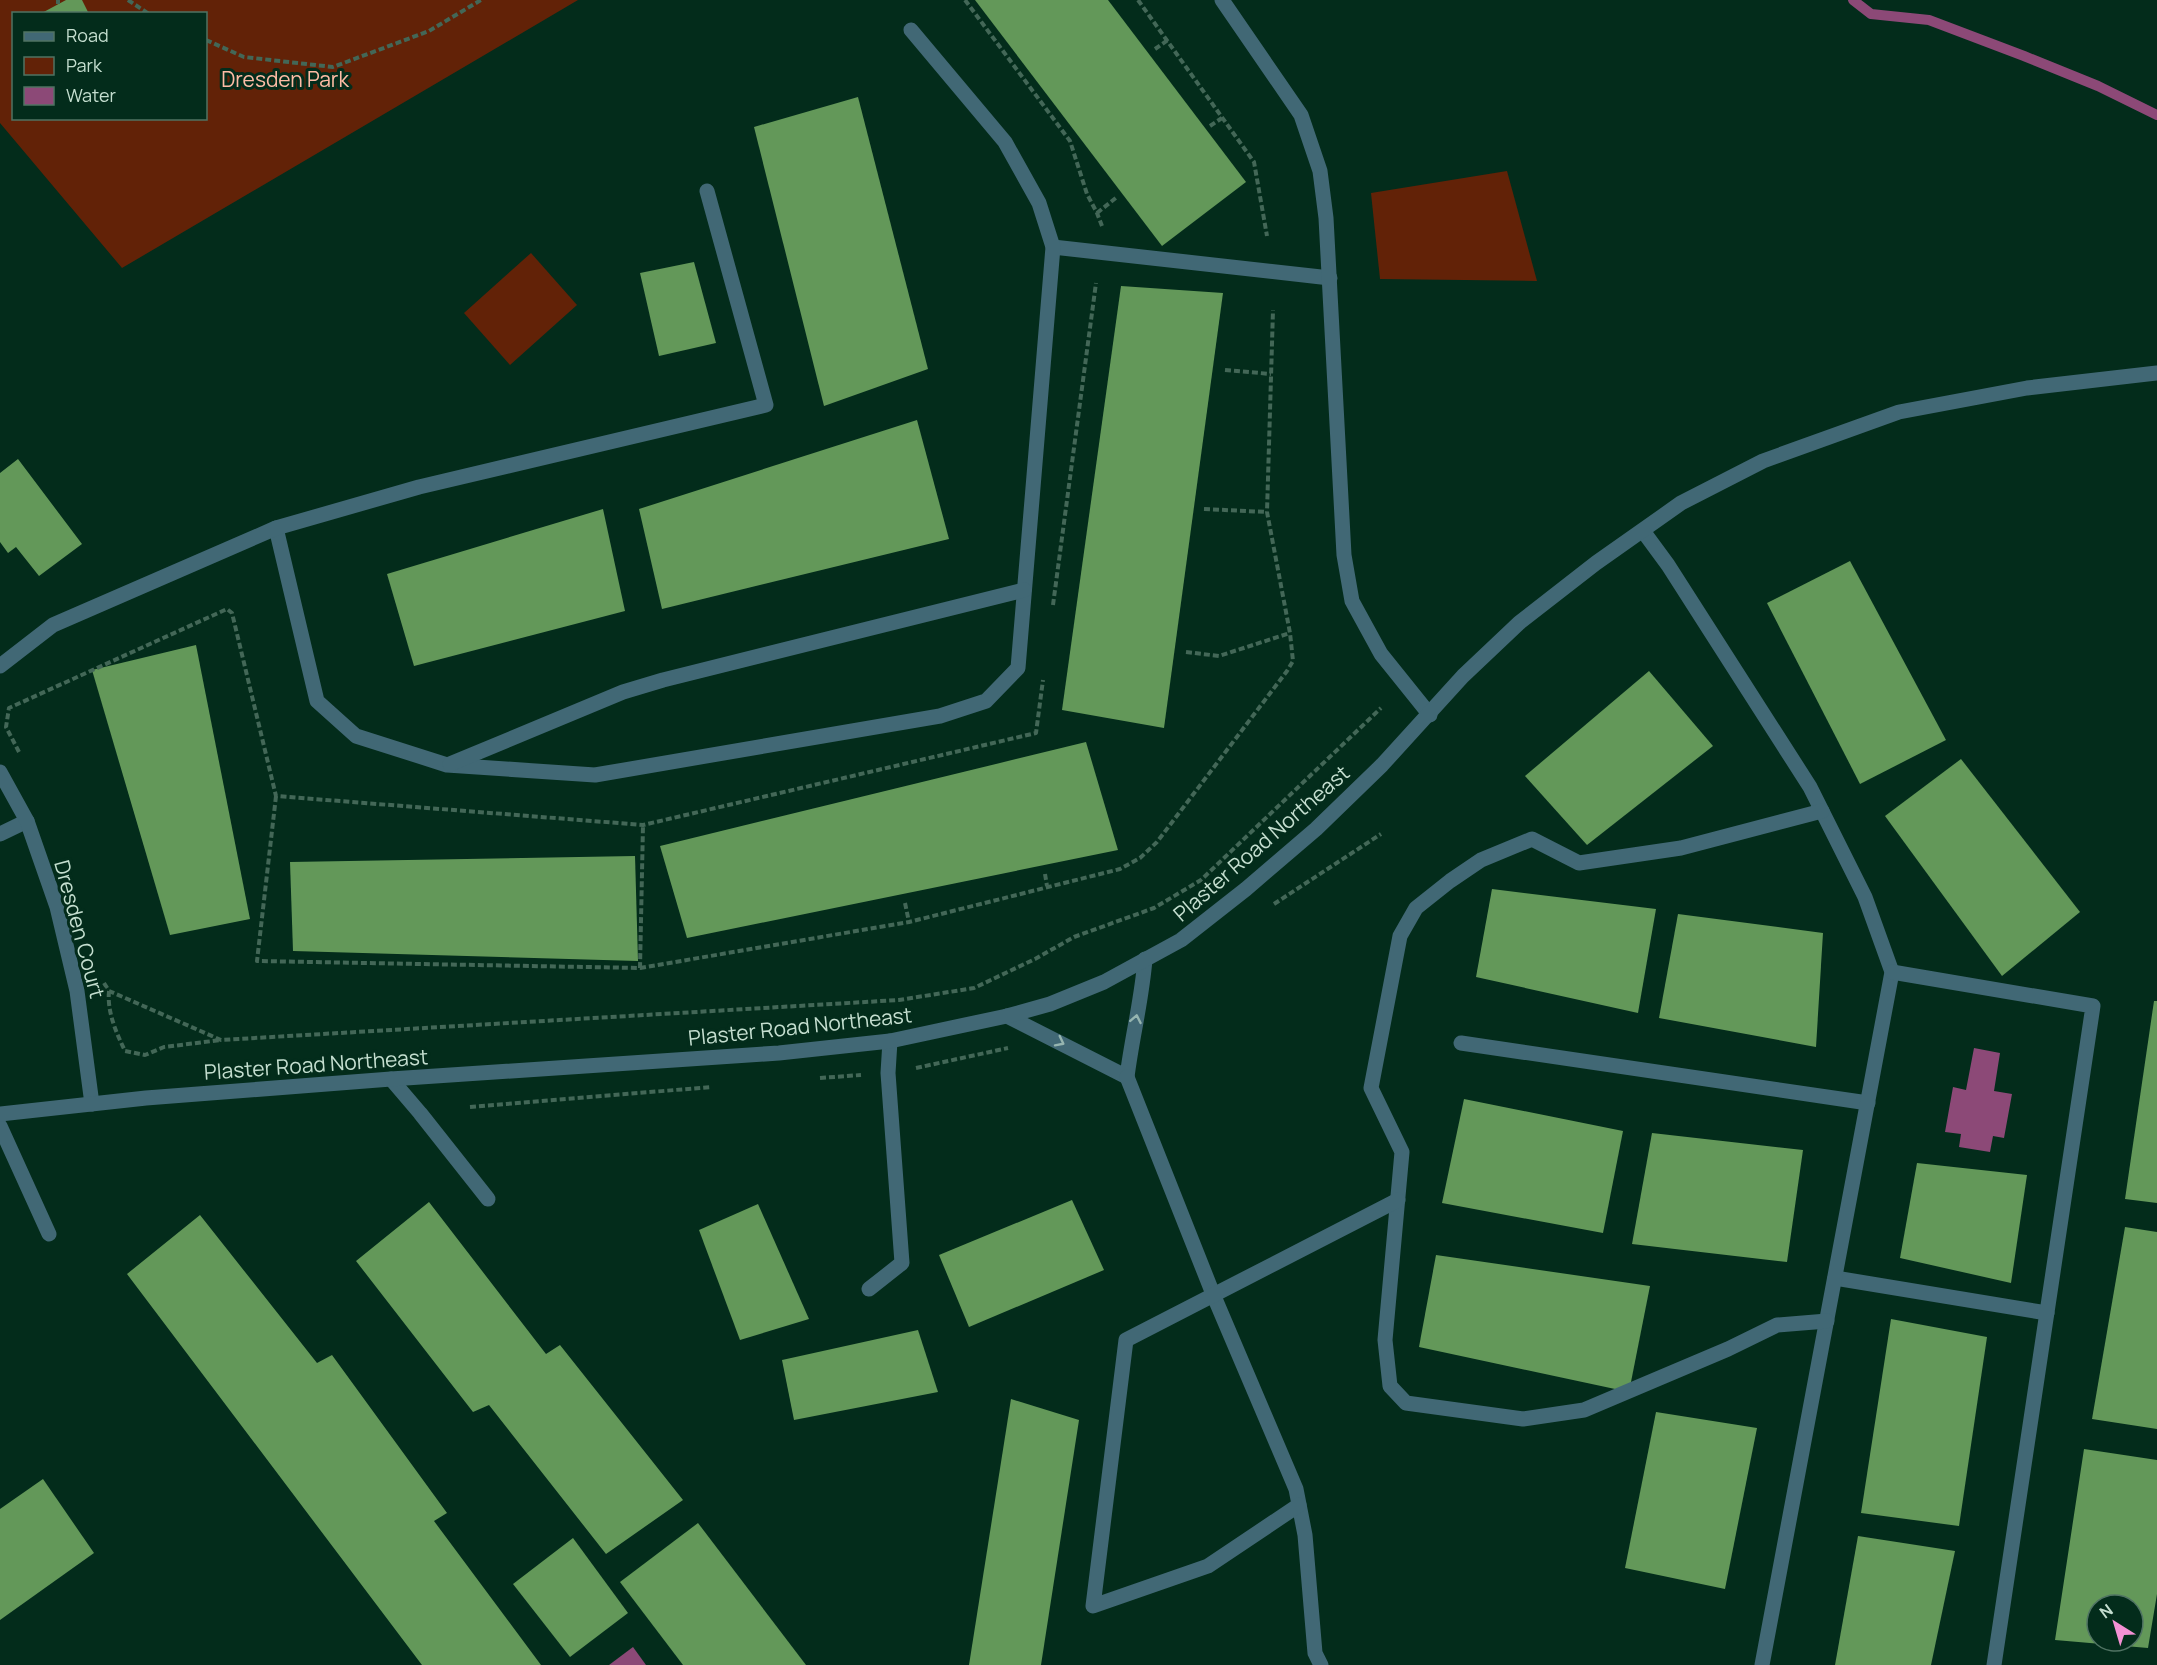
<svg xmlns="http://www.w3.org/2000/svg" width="2157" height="1665" font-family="Manrope,sans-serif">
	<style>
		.green { fill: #622207; fill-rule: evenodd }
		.water { fill: #8c4977 }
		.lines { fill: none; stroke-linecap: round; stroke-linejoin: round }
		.stream { stroke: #8c4977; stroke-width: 10 }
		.building { fill: #639859; fill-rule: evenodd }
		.path { stroke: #436757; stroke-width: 4; stroke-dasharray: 6 3; stroke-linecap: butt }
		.service { stroke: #416875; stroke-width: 15 }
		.minor { stroke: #416875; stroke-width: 15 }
		.oneway { stroke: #96b5b0 }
		.labels { text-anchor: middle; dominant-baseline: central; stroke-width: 6; stroke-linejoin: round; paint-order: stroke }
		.park-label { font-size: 21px; fill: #febca5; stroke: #032c1b }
		.street-label { font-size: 21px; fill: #c4decf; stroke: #032c1b }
	</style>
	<rect width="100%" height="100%" fill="#032c1b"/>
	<!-- green -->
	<g class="green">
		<path d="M0,0H578L122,268L0,123ZM14,14H206V118H14Z"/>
		<polygon points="1507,171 1537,281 1380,279 1371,193"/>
		<polygon points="531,253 577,305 510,365 464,313"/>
	</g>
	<!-- water -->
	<g class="water">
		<polygon points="1974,1048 2000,1053 1994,1091 2012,1094 2004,1138 1993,1136 1990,1152 1959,1147 1961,1134 1945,1132 1953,1087 1966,1090"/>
		<polygon points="633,1647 646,1665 609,1665"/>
	</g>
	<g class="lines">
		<!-- stream -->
		<polyline class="stream" points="1853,0 1871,14 1929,20 2024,56 2098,86 2157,115"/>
	</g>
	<!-- building -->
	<g class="building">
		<polygon points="66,0 82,0 89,14 40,14"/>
		<polygon points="975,0 1108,0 1246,182 1162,246"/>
		<polygon points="858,97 928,369 824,406 754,127"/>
		<polygon points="694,262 716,343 659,356 640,273"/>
		<polygon points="1121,286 1223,293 1164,728 1062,710"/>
		<polygon points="917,420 949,539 662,609 639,509"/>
		<polygon points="18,459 82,544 39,576 16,547 8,553 0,542 0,473"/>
		<polygon points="603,509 625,611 414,666 387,574"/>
		<polygon points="1850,561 1946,740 1860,784 1767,603"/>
		<polygon points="196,645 250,919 170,935 92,670"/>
		<polygon points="1649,671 1713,746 1587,845 1525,776"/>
		<polygon points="1086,742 1118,850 687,938 660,846"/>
		<polygon points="1961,759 2080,912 2002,976 1885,816"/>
		<polygon points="635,856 638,961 293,951 290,862"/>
		<polygon points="1492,889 1656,909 1638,1013 1476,977"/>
		<polygon points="1678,914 1823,933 1816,1047 1659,1018"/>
		<polygon points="2154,1001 2157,1001 2157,1203 2125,1199"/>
		<polygon points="1464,1099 1623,1131 1603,1233 1442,1203"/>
		<polygon points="1652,1133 1803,1150 1787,1262 1632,1244"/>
		<polygon points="1917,1163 2027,1175 2011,1283 1900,1258"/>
		<polygon points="1072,1200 1104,1270 969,1327 939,1255"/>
		<polygon points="429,1202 546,1354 560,1345 683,1500 606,1554 489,1405 473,1412 356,1261"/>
		<polygon points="758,1204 809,1319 740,1340 699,1230"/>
		<polygon points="200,1215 317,1363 332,1355 447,1513 434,1521 541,1665 422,1665 127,1274"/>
		<polygon points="2125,1227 2157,1232 2157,1429 2092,1419"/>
		<polygon points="1436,1255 1650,1286 1629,1392 1419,1347"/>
		<polygon points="1891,1319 1987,1337 1959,1526 1861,1513"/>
		<polygon points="918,1330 938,1392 794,1420 782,1360"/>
		<polygon points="1011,1399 1079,1420 1041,1665 969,1665"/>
		<polygon points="1656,1412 1757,1428 1725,1589 1625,1568"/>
		<path d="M2084,1449L2157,1460V1594L2148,1648L2055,1640ZM2097,1605H2133V1641H2097Z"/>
		<polygon points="43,1479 94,1553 0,1620 0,1509"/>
		<polygon points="698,1523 806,1665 683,1665 620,1582"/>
		<polygon points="1858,1536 1955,1551 1931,1665 1835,1665"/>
		<polygon points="573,1538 628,1613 570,1657 513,1584"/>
	</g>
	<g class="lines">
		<!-- path -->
		<g class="path">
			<polyline points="58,0 58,4"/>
			<polyline points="128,0 149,14"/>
			<polyline points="965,0 1070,141 1087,194 1097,213 1102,226"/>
			<polyline points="1138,0 1254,162 1267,236"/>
			<polyline points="206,40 244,57 333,67 429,31 481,0"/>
			<polyline points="1155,49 1168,40"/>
			<polyline points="1210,126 1222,118"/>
			<polyline points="1097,213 1117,197"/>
			<polyline points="1225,370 1271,374"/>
			<polyline points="1204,509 1267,512"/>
			<polyline points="1053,605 1096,283"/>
			<polyline points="1186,652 1219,656 1290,633"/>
			<polyline points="19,752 6,727 9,708 227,609 232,613 276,796 643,825 1036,733 1043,680"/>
			<polyline points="276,796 257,961 640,968 643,825"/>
			<polyline points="1045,874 1047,886"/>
			<polyline points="905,903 909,922"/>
			<polyline points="1274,904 1381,834"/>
			<polyline points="640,968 909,922 1120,869 1140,858 1157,842 1287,671 1293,661 1290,633 1267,512 1273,310"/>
			<polyline points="104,983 109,991 116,994 221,1040 899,1000 974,988 1035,959 1074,937 1154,908 1201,880 1381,708"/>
			<path d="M109,991C107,1012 116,1032 125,1051L145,1055L164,1047L221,1040"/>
			<polyline points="916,1068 1008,1048"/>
			<polyline points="820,1078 861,1075"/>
			<polyline points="470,1107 711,1087"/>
		</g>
		<!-- service -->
		<g class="service">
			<polyline points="1053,247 1330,278"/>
			<polyline points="0,834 27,821"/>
			<path d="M1007,1016L1127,1077C1132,1037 1142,999 1145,959"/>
			<polyline points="1461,1043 1868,1103"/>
			<polyline points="391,1079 420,1113 488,1199"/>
			<polyline points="0,1126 49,1234"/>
			<polyline points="1835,1278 2047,1313"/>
			<polyline points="869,1289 902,1263 888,1073 890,1041"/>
		</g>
		<!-- minor -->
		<g class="minor">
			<polyline points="1222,0 1301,115 1320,171 1326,218 1344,555 1352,601 1381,654 1430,715"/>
			<polyline points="276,528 317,701 356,736 447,765 595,775 940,716 986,701 1018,668 1053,247 1039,203 1005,142 911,30"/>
			<polyline points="1643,531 1668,565 1810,787 1865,897 1892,972 1762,1665"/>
			<polyline points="0,666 53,625 276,528 419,487 766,405 707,191"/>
			<polyline points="450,764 623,692 663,680 1024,590"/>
			<polyline points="0,772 27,821 57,907 77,991 92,1104"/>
			<polyline points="1822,811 1681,848 1579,863 1532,839 1481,860 1450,881 1416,908 1400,936 1371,1088 1402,1152 1385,1340 1390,1386 1406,1403 1523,1419 1584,1410 1728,1349 1777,1325 1827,1321"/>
			<polyline points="1892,972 2093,1006 1994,1665"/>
			<polyline points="1127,1077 1213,1294 1296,1489 1305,1535 1315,1653 1321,1665"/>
			<polyline points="0,1114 146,1098 391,1079 779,1053 890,1041 1007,1016 1050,1004 1104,982 1181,940 1246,889 1316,829 1382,765 1463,676 1519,623 1596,563 1681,503 1763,461 1899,412 2027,388 2157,373"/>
			<polyline points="1299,1505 1208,1566 1093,1606 1126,1340 1398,1200"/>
		</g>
	</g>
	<!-- one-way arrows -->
	<defs><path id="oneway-chevron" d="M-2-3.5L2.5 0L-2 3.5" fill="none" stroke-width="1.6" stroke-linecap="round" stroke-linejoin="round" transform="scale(1.5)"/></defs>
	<g class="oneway">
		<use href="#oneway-chevron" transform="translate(1136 1019) rotate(-79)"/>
		<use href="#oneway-chevron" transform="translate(1060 1042) rotate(27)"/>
	</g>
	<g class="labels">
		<!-- park labels -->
		<g class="park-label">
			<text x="285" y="79">Dresden Park</text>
		</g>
		<!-- street labels -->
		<g class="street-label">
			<text transform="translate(1261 843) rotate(-41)">Plaster Road Northeast</text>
			<text transform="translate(80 929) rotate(75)">Dresden Court</text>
			<text transform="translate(800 1026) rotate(-6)">Plaster Road Northeast</text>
			<text transform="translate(316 1064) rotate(-4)">Plaster Road Northeast</text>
		</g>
	</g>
	<!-- legend -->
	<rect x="12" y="12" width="195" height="108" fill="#032c1b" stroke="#507363" stroke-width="1.5"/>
	<rect x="24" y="32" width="30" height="9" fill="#416875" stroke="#507363" stroke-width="1.5"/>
	<text x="66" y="42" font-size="18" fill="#c4decf">Road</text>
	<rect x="24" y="57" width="30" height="18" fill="#622207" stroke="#507363" stroke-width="1.5"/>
	<text x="66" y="72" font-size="18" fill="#c4decf">Park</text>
	<rect x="24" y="87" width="30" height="18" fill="#8c4977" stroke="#507363" stroke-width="1.5"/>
	<text x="66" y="102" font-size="18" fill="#c4decf">Water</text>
	<!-- north arrow -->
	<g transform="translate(2115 1623) rotate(323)"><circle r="28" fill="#032c1b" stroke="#507363" stroke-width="1.5"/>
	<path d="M0-4.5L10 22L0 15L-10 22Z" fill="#f491d4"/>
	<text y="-9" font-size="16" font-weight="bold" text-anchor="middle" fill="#c4decf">N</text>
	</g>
</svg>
